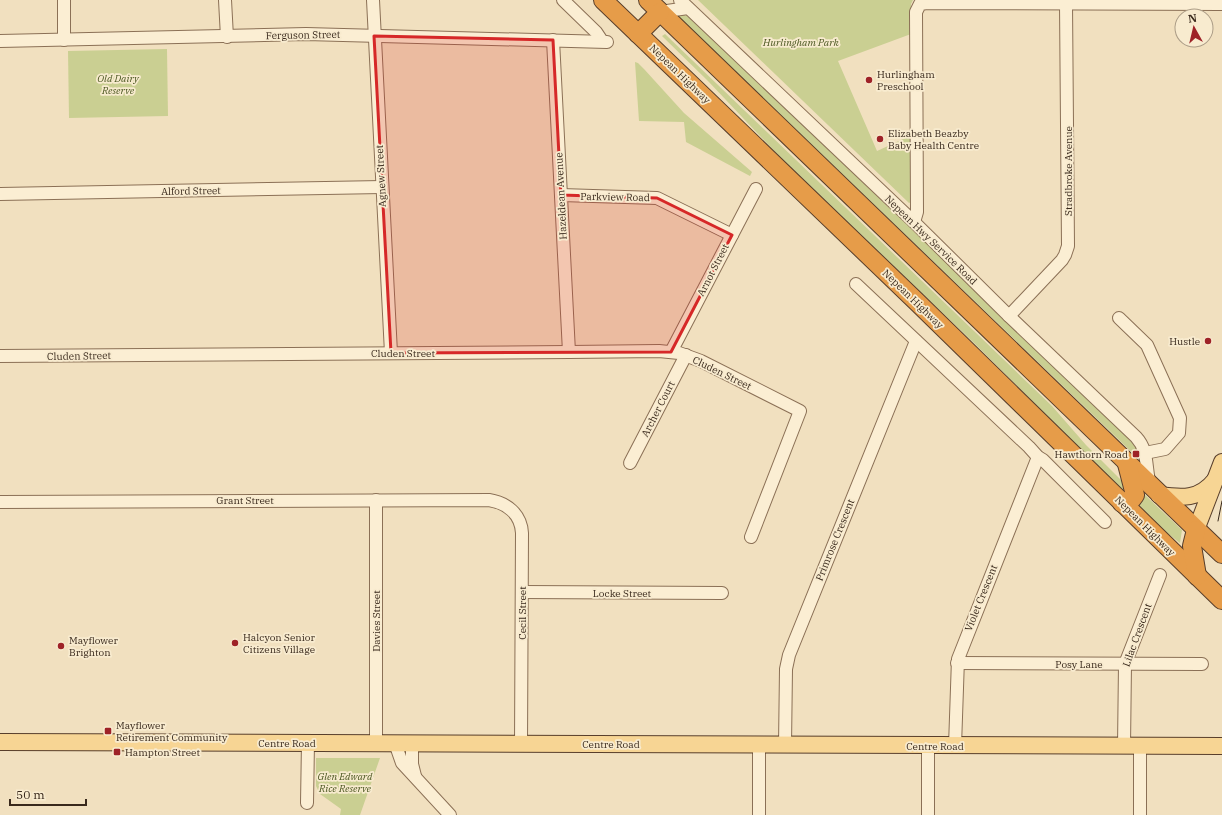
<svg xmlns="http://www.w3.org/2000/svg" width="1222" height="815" font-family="'IBM Plex Serif',serif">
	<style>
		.green { fill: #cacf92 }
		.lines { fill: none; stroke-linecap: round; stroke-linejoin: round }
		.minor-casing { stroke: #8b7056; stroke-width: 14 }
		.major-casing { stroke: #583e2b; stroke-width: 18 }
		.highway-casing { stroke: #583e2b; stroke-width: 20 }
		.minor { stroke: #fbeed3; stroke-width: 12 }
		.major { stroke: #f7d594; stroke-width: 16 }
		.highway { stroke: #e69c49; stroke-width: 18 }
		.tram { stroke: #39291c; stroke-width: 1 }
		.marked { fill: #d62828; fill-opacity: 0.2; stroke: #d62828; stroke-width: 3; stroke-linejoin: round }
		.poi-dot { fill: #9e2227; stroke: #f8ebcf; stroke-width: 1.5 }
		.labels { text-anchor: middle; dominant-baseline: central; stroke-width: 3.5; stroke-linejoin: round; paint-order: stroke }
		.street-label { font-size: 10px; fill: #39291c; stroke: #f8ebcf }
		.park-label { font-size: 10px; font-style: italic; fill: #4b5721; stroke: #f8ebcf }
		.poi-label { font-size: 10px; fill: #39291c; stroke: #f8ebcf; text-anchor: start }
	</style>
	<rect width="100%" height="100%" fill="#f1e0bf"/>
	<!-- green -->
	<g class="green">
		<polygon points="698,0 913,0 911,4 911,34 838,61 877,151 912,135 911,202 909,203"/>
		<polygon points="676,14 682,14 689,17 1131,438 1140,450 1143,463"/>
		<polygon points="665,34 1052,406 1086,445 1124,483 1127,495 974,343 778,155 708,81 662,36"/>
		<polygon points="167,49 168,116 69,118 68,51"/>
		<polygon points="635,62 638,63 644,69 684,113 752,172 750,176 686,142 684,122 639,121"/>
		<polygon points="1144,494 1182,530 1180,543 1162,529 1137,504"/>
		<polygon points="316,758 380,758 360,815 340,815 341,809 320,794 316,786"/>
	</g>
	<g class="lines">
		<defs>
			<g id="minor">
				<polyline points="64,0 64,40"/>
				<polyline points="225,0 227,37"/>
				<polyline points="373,0 391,353"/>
				<polyline points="563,0 596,32 602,41"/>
				<path d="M680,0L914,222L1009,316L1136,437C1149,451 1145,467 1150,485"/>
				<polyline points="660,12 688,8"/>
				<polyline points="553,40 569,352"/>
				<polyline points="0,41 306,34 607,42"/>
				<polyline points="0,194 382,187"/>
				<polyline points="561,195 657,198 732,235"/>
				<polyline points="914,222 917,212 916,12 920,4 927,3 1222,4"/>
				<polyline points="856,284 1029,447 1038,457 1043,460 1105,522"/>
				<polyline points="1009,316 1062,260 1065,255 1068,246 1066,4"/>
				<polyline points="1119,318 1147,345 1180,418 1179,433 1165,449 1145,453"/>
				<polyline points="671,352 756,189"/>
				<polyline points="0,356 569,352 659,351 679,353 701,361 800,411 751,537"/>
				<polyline points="630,463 686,355"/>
				<path d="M0,502L489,500C507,503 521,514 522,533L521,744"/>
				<polyline points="522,592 722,593"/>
				<polyline points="957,663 1202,664"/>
				<polyline points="376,743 376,500"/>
				<polyline points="395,743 402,763 450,815"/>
				<polyline points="412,743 412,764 415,776"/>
				<polyline points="759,745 759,815"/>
				<polyline points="785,745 786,669 789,655 916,341"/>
				<polyline points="928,746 928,815"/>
				<polyline points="955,746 958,659 1038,457"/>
				<polyline points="1124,746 1125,664 1160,575"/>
				<polyline points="1140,746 1140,815"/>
				<polyline points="307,803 308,743"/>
			</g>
			<g id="major">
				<path d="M1159,495C1182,498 1199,500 1215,480"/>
				<polyline points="1196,530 1222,462"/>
				<polyline points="0,742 1222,746"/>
			</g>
			<g id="highway">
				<polyline points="603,0 917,302 1222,600"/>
				<polyline points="648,0 1222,554"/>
				<polyline points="638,34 660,12"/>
				<polyline points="1122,503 1132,499 1135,495 1127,464"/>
				<polyline points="1196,530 1192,546 1197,576"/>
			</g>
		</defs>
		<!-- minor casing -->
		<use href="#minor" class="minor-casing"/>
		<!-- major casing -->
		<use href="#major" class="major-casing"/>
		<!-- highway casing -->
		<use href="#highway" class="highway-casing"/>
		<!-- minor -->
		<use href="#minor" class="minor"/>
		<!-- major -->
		<use href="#major" class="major"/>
		<!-- highway -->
		<use href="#highway" class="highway"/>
		<!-- tram -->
		<polyline class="tram" points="1218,521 1222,501"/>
	</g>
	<!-- marked area -->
	<path class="marked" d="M374,36L553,40L561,195L657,198L732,235L671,352L391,353Z"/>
	<!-- markers -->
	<g class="poi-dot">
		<circle cx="869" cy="80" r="4"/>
		<circle cx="880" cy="139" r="4"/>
		<circle cx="1208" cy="341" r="4"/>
		<rect x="1132" y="450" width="8" height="8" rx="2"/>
		<circle cx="235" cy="643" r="4"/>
		<circle cx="61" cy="646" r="4"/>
		<rect x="104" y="727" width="8" height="8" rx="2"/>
		<rect x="113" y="748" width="8" height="8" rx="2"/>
	</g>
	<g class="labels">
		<!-- street labels -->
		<g class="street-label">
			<text transform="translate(303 35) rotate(-1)">Ferguson Street</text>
			<text transform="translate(680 74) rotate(44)">Nepean Highway</text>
			<text transform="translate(1068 171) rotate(-90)">Stradbroke Avenue</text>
			<text transform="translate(381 176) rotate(-93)">Agnew Street</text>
			<text transform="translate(191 191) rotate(-1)">Alford Street</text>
			<text transform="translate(561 196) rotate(-93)">Hazeldean Avenue</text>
			<text transform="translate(615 197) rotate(1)">Parkview Road</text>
			<text transform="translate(931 240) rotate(44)">Nepean Hwy Service Road</text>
			<text transform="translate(713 270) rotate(-63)">Arnot Street</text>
			<text transform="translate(913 299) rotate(44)">Nepean Highway</text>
			<text x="403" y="353">Cluden Street</text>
			<text transform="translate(79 356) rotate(-1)">Cluden Street</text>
			<text transform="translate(722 373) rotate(26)">Cluden Street</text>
			<text transform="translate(658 409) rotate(-63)">Archer Court</text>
			<text x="245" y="500">Grant Street</text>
			<text transform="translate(1145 526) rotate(45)">Nepean Highway</text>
			<text transform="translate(835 540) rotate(-68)">Primrose Crescent</text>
			<text x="622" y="593">Locke Street</text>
			<text transform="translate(981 598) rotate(-68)">Violet Crescent</text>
			<text transform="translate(522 613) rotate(-90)">Cecil Street</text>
			<text transform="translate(376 621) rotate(-90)">Davies Street</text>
			<text transform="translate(1137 635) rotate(-70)">Lilac Crescent</text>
			<text x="1079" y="664">Posy Lane</text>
			<text x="287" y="743">Centre Road</text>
			<text x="611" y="744">Centre Road</text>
			<text x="935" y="746">Centre Road</text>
		</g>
		<!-- park labels -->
		<g class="park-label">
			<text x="801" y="42">Hurlingham Park</text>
			<text x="118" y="78">Old Dairy<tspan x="118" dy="12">Reserve</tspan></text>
			<text x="345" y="776">Glen Edward<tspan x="345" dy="12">Rice Reserve</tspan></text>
		</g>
		<!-- poi labels -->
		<g class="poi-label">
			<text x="877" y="74">Hurlingham<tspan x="877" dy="12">Preschool</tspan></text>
			<text x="888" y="133">Elizabeth Beazby<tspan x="888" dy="12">Baby Health Centre</tspan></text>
			<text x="1200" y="341" text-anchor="end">Hustle</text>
			<text x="1128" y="454" text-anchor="end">Hawthorn Road</text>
			<text x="243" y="637">Halcyon Senior<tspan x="243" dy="12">Citizens Village</tspan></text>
			<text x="69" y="640">Mayflower<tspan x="69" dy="12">Brighton</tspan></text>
			<text x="116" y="725">Mayflower<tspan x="116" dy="12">Retirement Community</tspan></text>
			<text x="125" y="752">Hampton Street</text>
		</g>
	</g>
	<!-- north arrow -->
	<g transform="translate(1194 28) rotate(352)"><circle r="19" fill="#f8ebcf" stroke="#ac9d87"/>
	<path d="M0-3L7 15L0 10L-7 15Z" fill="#9e2227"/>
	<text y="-6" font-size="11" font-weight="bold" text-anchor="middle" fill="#39291c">N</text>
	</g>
	<!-- scale -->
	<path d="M10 799v6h76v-6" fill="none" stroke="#39291c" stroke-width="2"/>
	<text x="16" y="799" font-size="12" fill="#39291c" stroke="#f8ebcf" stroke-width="3" paint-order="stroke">50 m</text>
</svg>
